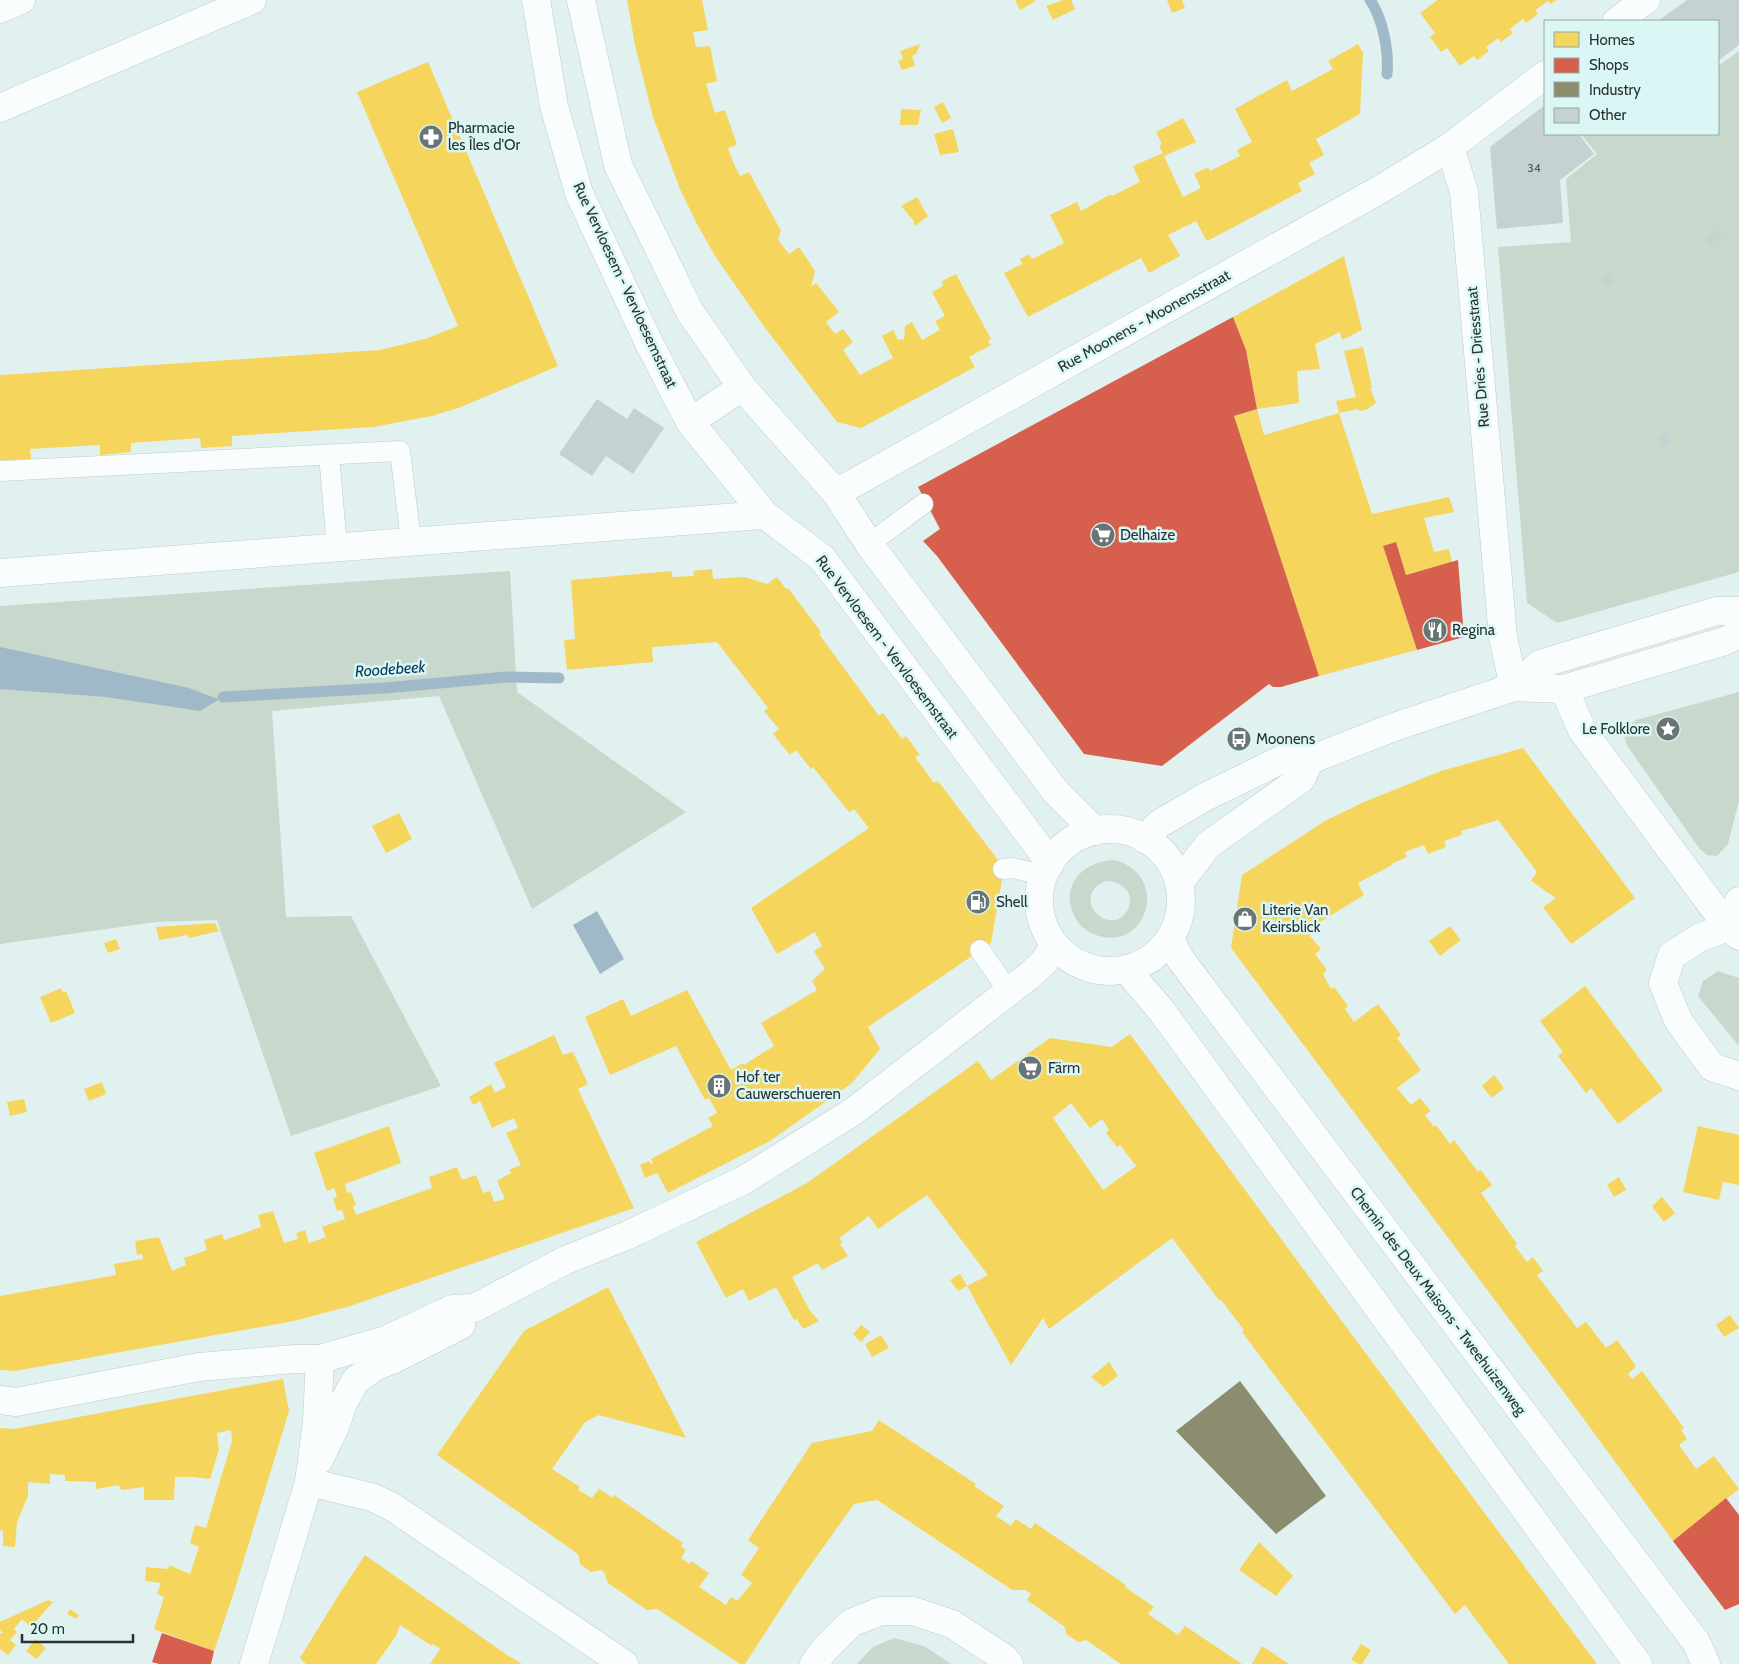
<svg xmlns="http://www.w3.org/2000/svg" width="1739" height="1664" font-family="Cabin,sans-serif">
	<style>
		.green { fill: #c8d8cd; fill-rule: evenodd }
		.water { fill: #a0b9c8 }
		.homes { fill: #f6d55c; fill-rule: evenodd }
		.shops { fill: #d6604d }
		.industry { fill: #8c8c6e }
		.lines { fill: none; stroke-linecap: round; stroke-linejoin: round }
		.stream { stroke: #a0b9c8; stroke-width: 11 }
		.building { fill: #c6d2d2 }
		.service-casing { stroke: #bfccca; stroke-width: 21 }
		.minor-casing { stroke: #bfccca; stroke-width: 29 }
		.tertiary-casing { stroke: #bfccca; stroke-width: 29 }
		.secondary-casing { stroke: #bfccca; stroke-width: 29 }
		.service { stroke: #fafdfd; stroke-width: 20 }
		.minor { stroke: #fafdfd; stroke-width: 28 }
		.tertiary { stroke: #fafdfd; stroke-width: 28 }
		.secondary { stroke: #fafdfd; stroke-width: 28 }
		.labels { text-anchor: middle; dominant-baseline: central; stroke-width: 5; stroke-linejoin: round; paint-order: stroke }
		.number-label { font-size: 12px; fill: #505a5a }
		.poi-label { font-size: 15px; fill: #283232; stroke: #dbf7f5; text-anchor: start }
		.street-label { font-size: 15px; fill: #283232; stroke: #dbf7f5 }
		.water-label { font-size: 16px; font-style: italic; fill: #053a5a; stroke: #dbf7f5 }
	</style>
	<rect width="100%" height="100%" fill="#e1f1ef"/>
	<!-- green -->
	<g class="green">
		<polygon points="1739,51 1739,572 1557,623 1527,603 1498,247 1571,242 1566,179 1597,154 1581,134 1718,134 1718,66"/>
		<polygon points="510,571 517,692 686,812 532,909 439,696 272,711 286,917 351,916 441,1086 291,1136 217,920 156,922 0,944 0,606"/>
		<polygon points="1739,692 1739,800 1728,844 1717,856 1707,855 1699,848 1628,747 1622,730 1636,720"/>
		<path d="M1115,860C1171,876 1147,953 1096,935C1088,932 1080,927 1076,919C1058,887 1082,861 1115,860ZM1106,881C1121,881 1136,892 1128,909C1112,941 1067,897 1106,881Z"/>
		<polygon points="1718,971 1739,978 1739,1046 1698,996 1703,981"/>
		<polygon points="894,1638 924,1646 951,1664 857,1664 873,1647"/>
	</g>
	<!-- water -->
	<g class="water">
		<polygon points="0,647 189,688 218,699 223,697 200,711 106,697 0,689"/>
		<polygon points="597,911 624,959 600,974 573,925"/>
	</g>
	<!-- homes -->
	<g class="homes">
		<polygon points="627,0 702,0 708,30 693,32 696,47 710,46 717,81 706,84 715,113 725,110 737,145 728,148 734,164 740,176 749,172 781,231 778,240 789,254 799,247 815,271 811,287 816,283 839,312 826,322 835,334 843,329 853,342 843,350 860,375 893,358 882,336 893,330 898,340 904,339 905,326 912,322 922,340 940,330 935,321 945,316 932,292 943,286 942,281 956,274 991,339 988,342 991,345 969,357 975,367 861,428 837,422 763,325 715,256 696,222 680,189 653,117 635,45"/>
		<polygon points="1015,0 1035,0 1036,1 1020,10"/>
		<polygon points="1063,0 1071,0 1075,9 1053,20 1046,6"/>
		<polygon points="1167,0 1182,0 1185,8 1172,13"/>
		<polygon points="1438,0 1557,0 1550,4 1548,1 1535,10 1538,14 1526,23 1523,19 1510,29 1513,33 1501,42 1498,38 1486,47 1489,51 1477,60 1474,56 1460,66 1447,48 1441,52 1430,37 1435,33 1420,13"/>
		<polygon points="920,44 916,54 912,56 915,66 902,70 898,61 903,59 900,51"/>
		<polygon points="1358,44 1363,53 1360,114 1316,139 1324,155 1309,163 1315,174 1298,183 1302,191 1207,241 1196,221 1168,235 1180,256 1149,273 1141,258 1028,317 1004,273 1022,264 1020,259 1024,257 1029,254 1032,259 1064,243 1050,215 1077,202 1081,211 1111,194 1112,196 1140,182 1133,166 1163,153 1159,146 1162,144 1156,132 1183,118 1196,142 1164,156 1183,197 1201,188 1194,174 1208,167 1210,171 1240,156 1237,150 1252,142 1235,109 1287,80 1292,91 1333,69 1328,61"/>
		<polygon points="428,62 558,366 461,407 432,416 399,422 374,427 232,436 232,446 201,448 200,438 131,443 131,452 100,455 100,445 30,449 31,459 0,461 0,375 380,350 425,339 458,326 357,92"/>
		<polygon points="943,102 951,118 942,123 934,107"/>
		<polygon points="901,109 921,110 918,125 900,125"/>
		<polygon points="953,129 959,152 940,155 934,134"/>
		<polygon points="917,197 928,216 915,226 913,220 901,206"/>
		<polygon points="1344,256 1362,330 1342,340 1340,332 1315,344 1320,369 1297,371 1299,403 1257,409 1264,435 1339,413 1372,514 1449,497 1454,512 1424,518 1434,552 1449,549 1452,562 1406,575 1396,542 1383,546 1417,650 1319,676 1234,416 1257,409 1246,350 1233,317"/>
		<polygon points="1363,347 1372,387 1370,388 1376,403 1366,410 1359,411 1359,409 1339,413 1336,401 1356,397 1344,351"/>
		<polygon points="712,569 713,579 744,577 767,584 777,577 786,589 788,588 821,632 819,634 879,716 883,713 902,739 906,736 920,755 915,757 934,783 938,781 1004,868 991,943 868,1027 880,1049 852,1083 770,1141 668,1193 657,1173 645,1178 640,1165 649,1161 651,1164 653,1163 651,1159 713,1126 708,1118 717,1113 709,1098 705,1100 676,1046 610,1075 585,1017 623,999 631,1016 687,990 731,1070 743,1063 744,1065 774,1046 761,1023 817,990 812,981 825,969 814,951 822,946 815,932 777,954 751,908 869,828 854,809 849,812 813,767 811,769 796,750 790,755 773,734 779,729 764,711 768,708 717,642 652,647 653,662 567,670 564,640 575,639 571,580 672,571 672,577 694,576 693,571"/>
		<polygon points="1523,748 1635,898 1571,944 1543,907 1556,898 1531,881 1537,872 1498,820 1461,831 1462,835 1444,841 1446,847 1428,854 1424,845 1405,852 1407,857 1391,864 1392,865 1358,883 1364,895 1312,927 1310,936 1321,949 1315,954 1327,970 1323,974 1331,989 1334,987 1348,1006 1345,1009 1354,1022 1378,1004 1401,1035 1397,1038 1421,1070 1397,1088 1411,1105 1420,1098 1431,1111 1425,1115 1434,1127 1436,1125 1450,1144 1454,1140 1478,1172 1481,1170 1492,1185 1481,1193 1517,1244 1515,1246 1527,1262 1533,1257 1543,1271 1537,1275 1577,1328 1586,1322 1606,1348 1617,1340 1636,1366 1628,1374 1632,1379 1642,1371 1684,1428 1681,1430 1687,1439 1679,1445 1696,1469 1714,1456 1739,1489 1673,1541 1578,1411 1231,948 1242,875 1325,821 1364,802 1441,771"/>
		<polygon points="399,813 412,839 386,853 372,826"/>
		<polygon points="215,923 219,931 189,938 188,935 159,940 156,927"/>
		<polygon points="1450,926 1461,940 1440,956 1429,941"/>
		<polygon points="116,939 120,949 108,953 104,943"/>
		<polygon points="1585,986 1663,1090 1618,1124 1591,1088 1586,1093 1558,1056 1563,1052 1540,1021"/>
		<polygon points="61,988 63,993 66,991 75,1013 51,1023 40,997"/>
		<path d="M1130,1034L1335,1312L1597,1664H1509L1465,1605L1455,1614L1269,1368L1242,1332L1244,1330L1221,1300H1219L1172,1238L1049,1329L1043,1318L1011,1365L967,1286L988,1275L927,1195L878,1229L869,1216L839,1238L842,1242L840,1244L848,1256L822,1270L818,1263L792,1277L810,1311L819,1321L803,1329L797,1319L794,1320L776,1287L749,1301L743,1289L726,1298L696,1242L807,1183L978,1061L991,1080L1050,1038L1112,1047ZM1071,1103L1090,1128L1102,1119L1109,1130L1106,1133L1117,1147L1120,1145L1136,1166L1103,1190L1053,1118Z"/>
		<polygon points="554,1035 563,1055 573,1052 588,1084 578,1089 634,1208 350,1306 294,1321 15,1371 0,1370 0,1296 116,1275 114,1264 143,1259 142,1254 137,1255 135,1241 159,1237 172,1271 186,1265 184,1258 207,1250 204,1240 222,1234 224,1240 261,1227 258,1215 273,1211 284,1243 298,1239 296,1233 305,1230 309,1243 326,1237 322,1227 345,1219 342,1210 337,1211 333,1198 337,1197 334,1188 327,1191 314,1153 389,1126 401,1163 345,1184 347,1193 351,1192 356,1205 353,1206 356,1215 432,1188 429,1177 457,1167 462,1180 476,1175 483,1193 490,1191 494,1202 505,1199 497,1181 511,1173 509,1170 521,1165 506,1133 518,1128 514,1118 492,1128 480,1101 473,1105 469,1097 491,1084 495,1093 506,1087 494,1063"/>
		<polygon points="1494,1075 1504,1088 1492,1098 1482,1086"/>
		<polygon points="102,1082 106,1094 89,1101 84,1089"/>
		<polygon points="24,1099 27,1112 10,1116 7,1102"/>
		<polygon points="1698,1126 1739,1135 1739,1185 1723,1182 1719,1200 1683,1192"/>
		<polygon points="1619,1177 1626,1190 1614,1197 1607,1185"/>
		<polygon points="1662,1197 1675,1213 1664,1222 1652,1206"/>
		<polygon points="960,1274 967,1286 958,1291 950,1280"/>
		<polygon points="608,1287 686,1438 599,1415 585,1422 552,1469 580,1487 578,1490 592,1498 599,1489 613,1498 614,1495 683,1543 681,1546 686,1550 681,1558 690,1564 691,1561 709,1573 699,1587 726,1605 731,1597 737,1601 752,1583 741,1575 759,1548 748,1540 812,1443 872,1431 879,1420 976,1484 974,1486 1004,1506 996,1516 1011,1526 1016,1519 1031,1529 1035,1523 1126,1585 1125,1587 1154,1607 1148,1614 1178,1635 1185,1626 1242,1664 1121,1664 1086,1640 1078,1642 1066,1634 1065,1627 1027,1600 1031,1594 1025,1590 1012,1590 877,1500 854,1504 795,1587 745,1664 740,1664 657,1609 647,1610 608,1583 604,1572 601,1570 591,1572 580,1564 578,1554 437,1455 524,1331"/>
		<polygon points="1730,1315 1739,1328 1724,1337 1716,1325"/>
		<polygon points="861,1325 870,1332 861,1342 853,1334"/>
		<polygon points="881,1335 889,1348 872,1357 865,1344"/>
		<polygon points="1109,1362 1118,1376 1103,1387 1091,1377"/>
		<polygon points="283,1379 289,1411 234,1592 214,1651 154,1629 164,1597 157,1594 161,1583 145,1581 146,1567 168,1569 169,1565 190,1574 199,1547 190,1543 195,1525 206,1528 232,1441 231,1430 217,1433 219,1449 210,1479 193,1477 175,1477 174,1500 144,1500 144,1487 121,1490 119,1485 96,1489 96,1482 65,1481 65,1475 50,1474 50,1484 28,1482 28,1496 17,1522 15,1547 3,1546 3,1531 0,1530 0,1428 14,1429"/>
		<polygon points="1259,1542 1293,1576 1276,1596 1239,1570"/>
		<polygon points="365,1555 507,1655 522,1664 430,1664 440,1649 433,1644 432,1646 400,1625 396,1636 376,1664 306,1664 300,1658 338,1596"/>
		<polygon points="48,1600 53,1602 31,1627 22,1619 14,1629 17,1632 10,1640 16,1645 8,1655 0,1649 0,1633 2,1634 3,1633 0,1630 0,1622"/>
		<polygon points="70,1609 79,1615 76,1619 67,1614"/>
		<polygon points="35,1639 46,1648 36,1659 26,1651"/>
		<polygon points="1361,1644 1371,1650 1362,1664 1359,1664 1351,1660"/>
		<polygon points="1262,1646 1289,1664 1252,1664"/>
	</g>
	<!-- shops -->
	<g class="shops">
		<polygon points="1233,317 1246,350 1257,409 1234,416 1319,676 1281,687 1273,687 1269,684 1162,766 1084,754 937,556 923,541 940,529 918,487"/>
		<polygon points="1396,542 1406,575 1458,560 1464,637 1417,650 1383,546"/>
		<polygon points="1726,1498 1739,1515 1739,1604 1725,1610 1673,1541"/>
		<polygon points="162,1633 214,1651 211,1664 159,1664 152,1662"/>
	</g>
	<!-- industry -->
	<polygon class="industry" points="1240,1381 1326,1496 1276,1534 1176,1431"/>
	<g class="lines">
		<!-- stream -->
		<g class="stream">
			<path d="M1370,0C1383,19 1389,51 1387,74"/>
			<polyline points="223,697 385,688 506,677 559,678"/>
		</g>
	</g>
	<!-- building -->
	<g class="building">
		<polygon points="1687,0 1739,0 1739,45 1718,61 1718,21 1658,21"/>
		<polygon points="1545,105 1545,134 1579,134 1594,154 1560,180 1563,223 1497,229 1490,147"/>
		<polygon points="1718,231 1721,239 1708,245 1705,236"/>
		<polygon points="1609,273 1614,281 1606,286 1601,278"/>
		<polygon points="597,399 627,419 634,408 664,428 633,474 606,456 592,476 559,454"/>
		<polygon points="1665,434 1671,443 1663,448 1657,439"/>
	</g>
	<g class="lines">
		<defs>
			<g id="service">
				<polyline points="329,455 337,547"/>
				<polyline points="0,471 400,451 411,542"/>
				<polyline points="869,544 923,504"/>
				<polyline points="1003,869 1012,868 1044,875"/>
				<polyline points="980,950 1009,992"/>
			</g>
			<g id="minor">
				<polyline points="1617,21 1646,0"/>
				<polyline points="1450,147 1464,192 1503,637 1514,687"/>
				<polyline points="690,422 742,387"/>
				<polyline points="836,493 1381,189 1450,147 1545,75"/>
				<polyline points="0,573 765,515"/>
				<polyline points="1564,689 1582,730 1728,927 1739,936"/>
				<polyline points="1739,901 1728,927 1701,937 1672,955 1663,983 1678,1020 1712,1067 1739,1076"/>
				<polyline points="0,1400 16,1402 199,1367 295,1359 320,1359"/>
				<polyline points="309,1482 371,1497 391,1506 624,1664"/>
				<polyline points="814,1664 823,1651 851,1623 881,1611 913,1611 952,1624 1004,1658 1009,1664"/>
			</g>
			<g id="tertiary">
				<polyline points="536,0 554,106 579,193 649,343 690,422 765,515 822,558 1037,845 1050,864"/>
				<polyline points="581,0 618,165 690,312 742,387 836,493 869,544 1056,792 1095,831"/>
				<polyline points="1514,687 1540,664 1717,611 1739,611"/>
				<circle cx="1110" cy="900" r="71"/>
				<polyline points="1145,839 1159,824 1205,797 1289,756 1310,760 1394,727 1514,687 1564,689 1725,641 1739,634"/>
				<polyline points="1179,883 1208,845 1301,779 1310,760"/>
				<polyline points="1170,939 1179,957 1199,984 1696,1642 1706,1664"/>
				<polyline points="1126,969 1161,1010 1638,1664"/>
				<polyline points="319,1460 335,1427 343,1403 356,1380 376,1366 392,1360 461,1325"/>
				<polyline points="254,1664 309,1482 317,1422 320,1359 386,1340 452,1309 474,1308 566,1260 628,1235 744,1180 854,1111 1029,976 1045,961 1054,944"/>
			</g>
			<g id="secondary">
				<polyline points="0,9 21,0"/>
				<polyline points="0,108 252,0"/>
			</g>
		</defs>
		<!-- service casing -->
		<use href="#service" class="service-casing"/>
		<!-- minor casing -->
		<use href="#minor" class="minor-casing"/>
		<!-- tertiary casing -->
		<use href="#tertiary" class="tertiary-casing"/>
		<!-- secondary casing -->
		<use href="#secondary" class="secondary-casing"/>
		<!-- service -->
		<use href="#service" class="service"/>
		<!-- minor -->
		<use href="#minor" class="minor"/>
		<!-- tertiary -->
		<use href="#tertiary" class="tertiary"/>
		<!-- secondary -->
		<use href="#secondary" class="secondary"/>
	</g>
	<!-- icons -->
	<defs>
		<symbol id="pharmacy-disc" viewBox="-11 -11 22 22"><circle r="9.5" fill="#697574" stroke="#dbf7f5"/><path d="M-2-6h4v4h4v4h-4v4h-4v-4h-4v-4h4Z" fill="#fff"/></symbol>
		<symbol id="supermarket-disc" viewBox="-11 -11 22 22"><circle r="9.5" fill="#697574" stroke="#dbf7f5"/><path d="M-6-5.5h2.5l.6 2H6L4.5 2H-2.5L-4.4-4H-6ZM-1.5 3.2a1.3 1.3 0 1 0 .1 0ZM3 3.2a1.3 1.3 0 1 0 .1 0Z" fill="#fff"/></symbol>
		<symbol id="restaurant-disc" viewBox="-11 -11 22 22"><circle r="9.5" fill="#697574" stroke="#dbf7f5"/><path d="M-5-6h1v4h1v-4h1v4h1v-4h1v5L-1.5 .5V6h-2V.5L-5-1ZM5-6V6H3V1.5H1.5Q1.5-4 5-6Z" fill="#fff"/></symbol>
		<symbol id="sight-disc" viewBox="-11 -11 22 22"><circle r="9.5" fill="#697574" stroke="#dbf7f5"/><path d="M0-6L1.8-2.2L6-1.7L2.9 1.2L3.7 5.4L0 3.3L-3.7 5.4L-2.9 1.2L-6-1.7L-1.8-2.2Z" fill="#fff"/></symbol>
		<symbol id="bus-disc" viewBox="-11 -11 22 22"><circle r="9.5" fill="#697574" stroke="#dbf7f5"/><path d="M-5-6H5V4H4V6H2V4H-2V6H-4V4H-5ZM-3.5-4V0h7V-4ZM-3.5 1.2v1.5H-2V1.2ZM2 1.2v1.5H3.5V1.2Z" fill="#fff"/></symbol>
		<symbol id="fuel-disc" viewBox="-11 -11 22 22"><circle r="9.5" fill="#697574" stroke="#dbf7f5"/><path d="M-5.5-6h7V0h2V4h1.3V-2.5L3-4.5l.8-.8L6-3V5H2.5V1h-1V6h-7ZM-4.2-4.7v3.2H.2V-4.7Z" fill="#fff"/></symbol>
		<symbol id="shop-disc" viewBox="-11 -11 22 22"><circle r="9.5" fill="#697574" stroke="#dbf7f5"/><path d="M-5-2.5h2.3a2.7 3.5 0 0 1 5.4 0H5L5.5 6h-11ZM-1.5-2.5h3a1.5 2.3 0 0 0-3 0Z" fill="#fff"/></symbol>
		<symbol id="building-disc" viewBox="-11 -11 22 22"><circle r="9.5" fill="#697574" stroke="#dbf7f5"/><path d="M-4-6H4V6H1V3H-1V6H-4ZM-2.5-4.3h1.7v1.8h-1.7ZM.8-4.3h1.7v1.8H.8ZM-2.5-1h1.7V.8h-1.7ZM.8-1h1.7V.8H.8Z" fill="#fff"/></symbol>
	</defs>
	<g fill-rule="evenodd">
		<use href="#pharmacy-disc" x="417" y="123" width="28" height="28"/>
		<use href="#supermarket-disc" x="1089" y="521" width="28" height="28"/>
		<use href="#restaurant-disc" x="1421" y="616" width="28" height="28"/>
		<use href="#sight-disc" x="1654" y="715" width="28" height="28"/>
		<use href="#bus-disc" x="1225" y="725" width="28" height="28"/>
		<use href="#fuel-disc" x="964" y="888" width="28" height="28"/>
		<use href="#shop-disc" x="1231" y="905" width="28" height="28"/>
		<use href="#supermarket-disc" x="1016" y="1054" width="28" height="28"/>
		<use href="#building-disc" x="705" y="1072" width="28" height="28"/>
	</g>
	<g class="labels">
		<!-- number labels -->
		<g class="number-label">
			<text x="1534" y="167">34</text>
		</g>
		<!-- poi labels -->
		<g class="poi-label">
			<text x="448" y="128">Pharmacie<tspan x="448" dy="17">les Îles d'Or</tspan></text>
			<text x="1120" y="535">Delhaize</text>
			<text x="1452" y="630">Regina</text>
			<text x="1650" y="729" text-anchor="end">Le Folklore</text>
			<text x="1256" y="739">Moonens</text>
			<text x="996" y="902">Shell</text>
			<text x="1262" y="910">Literie Van<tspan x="1262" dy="17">Keirsblick</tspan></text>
			<text x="1048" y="1068">Färm</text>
			<text x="736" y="1077">Hof ter<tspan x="736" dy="17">Cauwerschueren</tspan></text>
		</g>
		<!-- street labels -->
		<g class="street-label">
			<text transform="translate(625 285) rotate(65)">Rue Vervloesem - Vervloesemstraat</text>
			<text transform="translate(1144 321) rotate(-29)">Rue Moonens - Moonensstraat</text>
			<text transform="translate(1478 357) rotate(-95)">Rue Dries - Driesstraat</text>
			<text transform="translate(887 647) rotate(53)">Rue Vervloesem - Vervloesemstraat</text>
			<text transform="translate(1438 1301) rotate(53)">Chemin des Deux Maisons - Tweehuizenweg</text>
		</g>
		<!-- water labels -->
		<g class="water-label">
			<text transform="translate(390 669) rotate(-4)">Roodebeek</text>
		</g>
	</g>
	<!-- legend -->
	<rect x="1544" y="20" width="175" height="115" fill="#dbf7f5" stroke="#93a8a7"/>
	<rect x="1554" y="32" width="25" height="15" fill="#f6d55c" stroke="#93a8a7"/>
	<text x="1589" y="45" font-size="15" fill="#283232">Homes</text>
	<rect x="1554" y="58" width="25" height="15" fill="#d6604d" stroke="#93a8a7"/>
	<text x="1589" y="70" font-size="15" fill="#283232">Shops</text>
	<rect x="1554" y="82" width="25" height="15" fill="#8c8c6e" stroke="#93a8a7"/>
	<text x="1589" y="95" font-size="15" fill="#283232">Industry</text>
	<rect x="1554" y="108" width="25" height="15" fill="#c6d2d2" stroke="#93a8a7"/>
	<text x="1589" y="120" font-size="15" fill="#283232">Other</text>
	<!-- scale -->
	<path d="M22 1634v8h111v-8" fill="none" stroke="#283232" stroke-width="2.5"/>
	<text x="30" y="1634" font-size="15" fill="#283232" stroke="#dbf7f5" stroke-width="4" paint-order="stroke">20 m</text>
</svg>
